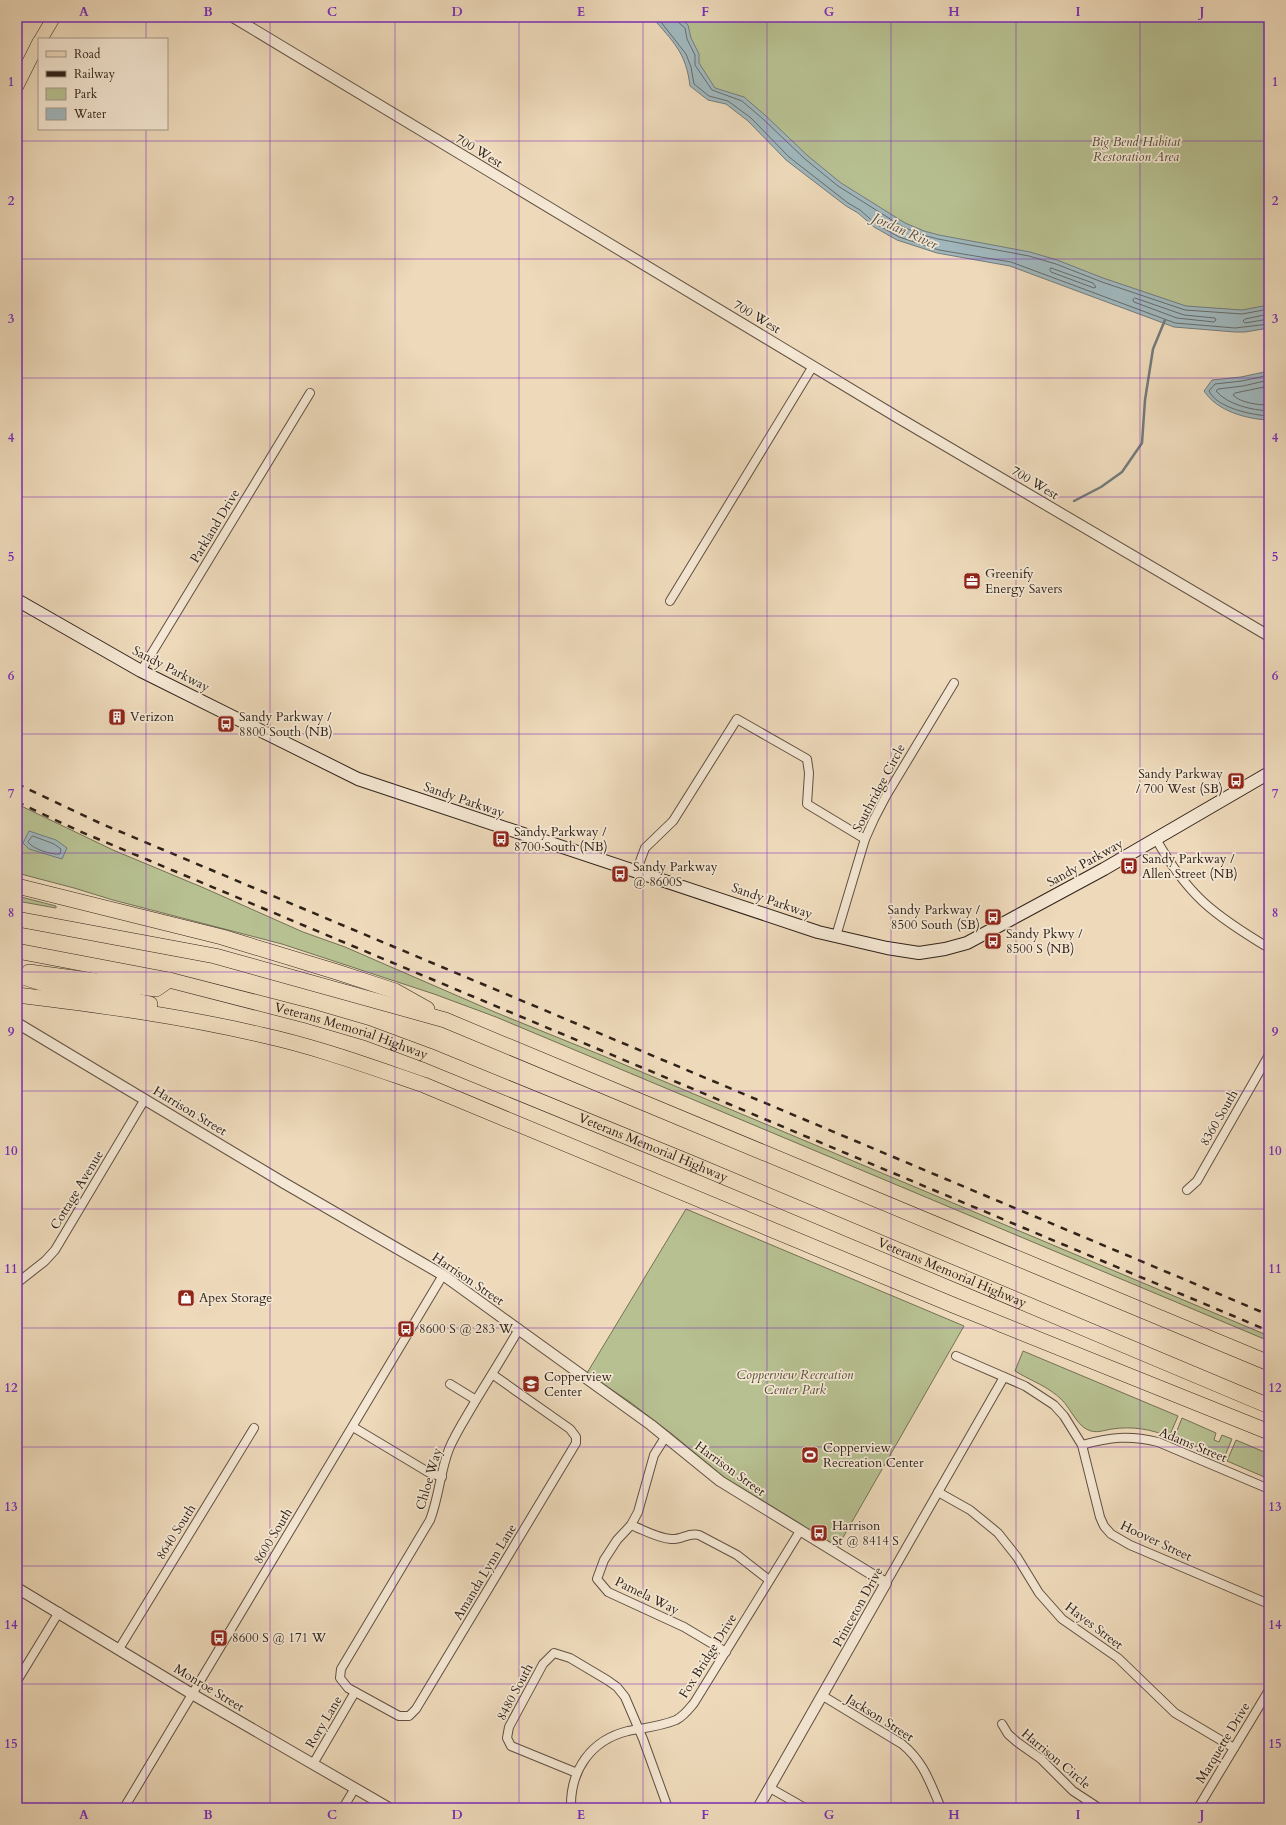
<svg xmlns="http://www.w3.org/2000/svg" width="1286" height="1825" font-family="Cardo,serif">
	<style>
		.green { fill: #b7c091; stroke: #747155 }
		.water { fill: #a0b7bc; stroke: #737b7b }
		.lines { fill: none; stroke-linecap: round; stroke-linejoin: round }
		.shore { stroke: #686c6a; stroke-width: 1 }
		.stream { stroke: #737b7b; stroke-width: 2.5 }
		.minor-casing { stroke: #605042; stroke-width: 10 }
		.tertiary-casing { stroke: #605042; stroke-width: 12 }
		.secondary-casing { stroke: #302219; stroke-width: 14 }
		.primary-casing { stroke: #302219; stroke-width: 14 }
		.motorway-casing { stroke: #302219; stroke-width: 16 }
		.minor { stroke: #f4e7d3; stroke-width: 8 }
		.tertiary { stroke: #f4e7d3; stroke-width: 10 }
		.secondary { stroke: #f4e7d3; stroke-width: 12 }
		.primary { stroke: #eedabb; stroke-width: 13 }
		.motorway { stroke: #eedabb; stroke-width: 15 }
		.rail { stroke: #302219; stroke-width: 2.5; stroke-dasharray: 7 7; stroke-linecap: butt }
		.grid { fill: none; stroke: #7b2cbf; stroke-width: 1; stroke-opacity: 0.55 }
		.labels { text-anchor: middle; dominant-baseline: central; stroke-width: 3.5; stroke-linejoin: round; paint-order: stroke }
		.park-label { font-size: 13px; font-style: italic; fill: #524a37; stroke: #f4e7d3 }
		.street-label { font-size: 13px; fill: #302219; stroke: #f4e7d3 }
		.poi-label { font-size: 13px; fill: #302219; stroke: #f4e7d3; text-anchor: start }
		.water-label { font-size: 14px; font-style: italic; fill: #524f4a; stroke: #f4e7d3 }
		.neatline { fill: none; stroke: #7b2cbf; stroke-width: 1.5 }
		.grid-label { font-size: 13px; text-anchor: middle; font-weight: bold; fill: #7b2cbf }
	</style>
	<rect width="100%" height="100%" fill="#eedabb"/>
	<filter id="stains"><feTurbulence type="fractalNoise" baseFrequency=".005" numOctaves="4"/><feColorMatrix values="0 0 0 0 .2 0 0 0 0 .09 0 0 0 0 .02 0 0 0 .5 -.17"/></filter>
	<radialGradient id="worn" r=".72"><stop offset=".6" stop-color="#630" stop-opacity="0"/><stop offset="1" stop-color="#630" stop-opacity=".3"/></radialGradient>
	<!-- green -->
	<g class="green">
		<polygon points="663,17 1269,17 1269,315 1193,315 953,245 881,214 703,82"/>
		<polygon points="17,804 113,850 204,888 303,932 345,947 497,1013 606,1057 1269,1336 1269,1341 496,1017 434,994 282,944 113,900 74,888 17,873"/>
		<polygon points="17,896 56,906 56,908 17,901"/>
		<polygon points="686,1209 964,1326 837,1548 796,1521 725,1478 672,1434 630,1402 587,1373"/>
		<path d="M1023,1351L1178,1416L1169,1437C1152,1429 1131,1426 1112,1429C1105,1430 1098,1433 1091,1431C1078,1428 1071,1409 1062,1400C1048,1386 1031,1381 1015,1371Z"/>
		<polygon points="1182,1418 1216,1433 1214,1440 1219,1442 1222,1435 1232,1439 1224,1458 1174,1438"/>
		<polygon points="1236,1440 1269,1454 1269,1479 1227,1461"/>
	</g>
	<!-- water -->
	<g class="water">
		<path d="M652,17H679L688,25L691,38L699,54V63L715,88L744,97L766,116L808,156L841,183L905,223L924,231L939,235L1030,252L1057,260L1103,278L1186,306L1242,310L1269,305V328L1245,332H1235L1174,327L1010,266L937,253L897,240L874,227L858,213L846,206L786,160L748,121L726,104L708,100L690,86C686,52 673,42 652,17Z"/>
		<path d="M1269,371V420C1246,419 1217,411 1204,391L1212,380L1241,377Z"/>
		<polygon points="29,831 56,840 67,848 62,859 29,849 23,843"/>
	</g>
	<g class="lines">
		<!-- shore -->
		<g class="shore">
			<polyline points="657,17 686,54 691,67 694,84 709,96 728,101 751,118 789,157 848,203 860,210 876,224 899,237 939,250 1011,262 1175,323 1235,328 1269,324"/>
			<polyline points="677,17 677,21 685,28 687,39 695,55 695,65 712,90 742,101 763,119 805,159 838,186 903,227 923,235 938,239 1029,256 1056,264 1102,282 1185,310 1242,314 1269,309"/>
			<polygon points="1051,268 1093,283 1096,287 1094,288 1051,272 1050,270"/>
			<polygon points="1135,298 1184,315 1215,318 1216,320 1214,322 1177,318 1134,302 1133,300"/>
			<polyline points="1269,314 1245,319 1243,321 1245,323 1269,319"/>
			<path d="M1269,375L1242,381L1215,384L1209,391C1217,408 1252,415 1269,416"/>
			<path d="M1269,380L1243,386L1218,389L1216,391C1228,405 1252,410 1269,411"/>
			<path d="M1269,386L1235,393L1233,395C1241,403 1258,405 1269,405"/>
			<path d="M33,836L54,844L61,849L60,854C52,855 32,849 28,842Z"/>
		</g>
		<!-- stream -->
		<polyline class="stream" points="1074,501 1101,487 1122,472 1142,443 1145,400 1153,349 1165,320"/>
		<defs>
			<g id="minor">
				<polyline points="670,601 813,366"/>
				<polyline points="141,671 310,393"/>
				<path d="M1156,839C1188,896 1214,915 1269,948"/>
				<polyline points="636,872 645,848 673,821 737,719 807,759 809,773 807,804 865,839"/>
				<polyline points="836,936 865,839 874,819 886,796 954,683"/>
				<polyline points="1187,1190 1197,1181 1269,1055"/>
				<polyline points="17,1283 45,1261 55,1250 145,1099"/>
				<polyline points="956,1356 1025,1386 1054,1405 1064,1416 1082,1445 1100,1517 1104,1526 1111,1534 1130,1545 1269,1604"/>
				<path d="M492,1374L570,1429L576,1437V1443L416,1709L409,1716H399L348,1688L340,1678L341,1669L430,1520C439,1497 440,1472 449,1449C456,1432 467,1416 476,1400C490,1377 505,1353 519,1329"/>
				<polyline points="450,1384 476,1400"/>
				<polyline points="353,1427 428,1472 442,1477"/>
				<polyline points="666,1436 654,1455 638,1512 631,1525 617,1540 604,1560 597,1579 608,1592 684,1627 726,1652"/>
				<path d="M1082,1445C1110,1437 1129,1435 1158,1442L1269,1489"/>
				<polyline points="938,1492 970,1510 998,1533 1017,1557 1039,1593 1062,1619 1118,1658 1175,1713 1234,1748"/>
				<path d="M631,1525C644,1530 657,1538 671,1539C681,1540 689,1532 699,1535L737,1555L769,1580"/>
				<polyline points="886,1583 1004,1377"/>
				<polyline points="119,1649 254,1428"/>
				<polyline points="17,1681 59,1612"/>
				<path d="M823,1696L902,1744C924,1762 930,1783 941,1808"/>
				<polyline points="1002,1724 1008,1734 1017,1742 1041,1759 1073,1791 1099,1808"/>
				<polyline points="313,1764 355,1692"/>
				<polyline points="577,1773 511,1746 507,1738 509,1727 543,1664 554,1653 570,1658 607,1680 617,1687 625,1697 643,1739 668,1808"/>
				<polyline points="770,1788 805,1808"/>
				<polyline points="124,1808 443,1275"/>
				<polyline points="343,1808 355,1788"/>
				<path d="M571,1808C570,1770 591,1740 628,1731C644,1728 662,1726 676,1720C684,1716 689,1709 694,1703L800,1531"/>
				<polyline points="1198,1808 1269,1690"/>
			</g>
			<g id="tertiary">
				<polyline points="233,17 897,417 1269,636"/>
				<polyline points="17,1023 284,1183 443,1275 651,1425 720,1481 886,1583 758,1808"/>
				<polyline points="17,1588 192,1694 389,1808"/>
			</g>
			<polyline id="secondary" points="17,600 141,671 358,779 818,932 887,948 919,953 945,949 967,943 1104,869 1269,773"/>
			<g id="primary">
				<polyline points="41,39 54,17"/>
				<polyline points="17,86 39,42"/>
			</g>
			<g id="motorway">
				<polyline points="17,886 222,937 337,972 395,991 427,1009"/>
				<polyline points="17,919 215,956 445,1020 1269,1363"/>
				<path id="s1" d="M17,951L169,980L309,1016L367,1033L429,1056L691,1163L1269,1406"/>
				<polyline points="29,972 156,989 169,980"/>
				<polyline points="17,975 48,985 96,992 150,1004"/>
				<path d="M17,995C99,1005 181,1016 262,1035C317,1047 371,1067 424,1085L953,1305L1269,1432"/>
			</g>
		</defs>
		<!-- minor casing -->
		<use href="#minor" class="minor-casing"/>
		<!-- tertiary casing -->
		<use href="#tertiary" class="tertiary-casing"/>
		<!-- secondary casing -->
		<use href="#secondary" class="secondary-casing"/>
		<!-- primary casing -->
		<use href="#primary" class="primary-casing"/>
		<!-- motorway casing -->
		<use href="#motorway" class="motorway-casing"/>
		<!-- minor -->
		<use href="#minor" class="minor"/>
		<!-- tertiary -->
		<use href="#tertiary" class="tertiary"/>
		<!-- secondary -->
		<use href="#secondary" class="secondary"/>
		<!-- primary -->
		<use href="#primary" class="primary"/>
		<!-- motorway -->
		<use href="#motorway" class="motorway"/>
		<!-- rail -->
		<g class="rail">
			<polyline points="17,784 102,824 1269,1315"/>
			<polyline points="17,802 79,831 1269,1331"/>
		</g>
	</g>
	<!-- grid -->
	<path class="grid" d="M146,17V39M270,17V1808M395,17V1808M519,17V1808M643,17V1808M767,17V1808M891,17V1808M1016,17V1808M1140,17V1808M146,129V1808M17,141H1269M17,259H1269M17,378H1269M17,497H1269M17,616H1269M17,734H1269M17,853H1269M17,972H1269M17,1091H1269M17,1209H1269M17,1328H1269M17,1447H1269M17,1566H1269M17,1684H1269"/>
	<!-- icons -->
	<defs>
		<symbol id="office-square" viewBox="-11 -11 22 22"><rect x="-9" y="-9" width="18" height="18" rx="4" fill="#8f2418" stroke="#f4e7d3"/><path d="M-6-3h4V-5.5h4V-3h4V5H-6ZM-1-4.5V-3h2v-1.5ZM-6 0V1H6V0Z" fill="#fff"/></symbol>
		<symbol id="building-square" viewBox="-11 -11 22 22"><rect x="-9" y="-9" width="18" height="18" rx="4" fill="#8f2418" stroke="#f4e7d3"/><path d="M-4-6H4V6H1V3H-1V6H-4ZM-2.5-4.3h1.7v1.8h-1.7ZM.8-4.3h1.7v1.8H.8ZM-2.5-1h1.7V.8h-1.7ZM.8-1h1.7V.8H.8Z" fill="#fff"/></symbol>
		<symbol id="bus-square" viewBox="-11 -11 22 22"><rect x="-9" y="-9" width="18" height="18" rx="4" fill="#8f2418" stroke="#f4e7d3"/><path d="M-5-6H5V4H4V6H2V4H-2V6H-4V4H-5ZM-3.5-4V0h7V-4ZM-3.5 1.2v1.5H-2V1.2ZM2 1.2v1.5H3.5V1.2Z" fill="#fff"/></symbol>
		<symbol id="shop-square" viewBox="-11 -11 22 22"><rect x="-9" y="-9" width="18" height="18" rx="4" fill="#8f2418" stroke="#f4e7d3"/><path d="M-5-2.5h2.3a2.7 3.5 0 0 1 5.4 0H5L5.5 6h-11ZM-1.5-2.5h3a1.5 2.3 0 0 0-3 0Z" fill="#fff"/></symbol>
		<symbol id="school-square" viewBox="-11 -11 22 22"><rect x="-9" y="-9" width="18" height="18" rx="4" fill="#8f2418" stroke="#f4e7d3"/><path d="M0-5L7-2L0 1L-7-2ZM-4 1L0 2.5L4 1V4Q0 6-4 4Z" fill="#fff"/></symbol>
		<symbol id="stadium-square" viewBox="-11 -11 22 22"><rect x="-9" y="-9" width="18" height="18" rx="4" fill="#8f2418" stroke="#f4e7d3"/><path d="M0-5a6.5 5 0 1 0 0 10a6.5 5 0 1 0 0-10ZM-3.5-1.8h7v3.6h-7Z" fill="#fff"/></symbol>
	</defs>
	<g fill-rule="evenodd">
		<use href="#office-square" x="962" y="571" width="20" height="20"/>
		<use href="#building-square" x="107" y="707" width="20" height="20"/>
		<use href="#bus-square" x="216" y="714" width="20" height="20"/>
		<use href="#bus-square" x="1226" y="771" width="20" height="20"/>
		<use href="#bus-square" x="491" y="829" width="20" height="20"/>
		<use href="#bus-square" x="1119" y="856" width="20" height="20"/>
		<use href="#bus-square" x="610" y="864" width="20" height="20"/>
		<use href="#bus-square" x="983" y="907" width="20" height="20"/>
		<use href="#bus-square" x="983" y="931" width="20" height="20"/>
		<use href="#shop-square" x="176" y="1288" width="20" height="20"/>
		<use href="#bus-square" x="396" y="1319" width="20" height="20"/>
		<use href="#school-square" x="521" y="1374" width="20" height="20"/>
		<use href="#stadium-square" x="800" y="1445" width="20" height="20"/>
		<use href="#bus-square" x="809" y="1523" width="20" height="20"/>
		<use href="#bus-square" x="209" y="1628" width="20" height="20"/>
	</g>
	<g class="labels">
		<!-- park labels -->
		<g class="park-label">
			<text x="1136" y="142">Big Bend Habitat<tspan x="1136" dy="15">Restoration Area</tspan></text>
			<text x="795" y="1375">Copperview Recreation<tspan x="795" dy="15">Center Park</tspan></text>
		</g>
		<!-- street labels -->
		<g class="street-label">
			<text transform="translate(479 151) rotate(31)">700 West</text>
			<text transform="translate(757 317) rotate(31)">700 West</text>
			<text transform="translate(1035 483) rotate(31)">700 West</text>
			<text transform="translate(215 526) rotate(-59)">Parkland Drive</text>
			<text transform="translate(171 669) rotate(27)">Sandy Parkway</text>
			<text transform="translate(879 788) rotate(-62)">Southridge Circle</text>
			<text transform="translate(464 800) rotate(19)">Sandy Parkway</text>
			<text transform="translate(1085 863) rotate(-29)">Sandy Parkway</text>
			<text transform="translate(772 901) rotate(19)">Sandy Parkway</text>
			<text stroke="none"><textPath href="#s1" startOffset="344">Veterans Memorial Highway</textPath></text>
			<text transform="translate(190 1111) rotate(31)">Harrison Street</text>
			<text transform="translate(1219 1118) rotate(-60)">8360 South</text>
			<text stroke="none"><textPath href="#s1" startOffset="668">Veterans Memorial Highway</textPath></text>
			<text transform="translate(77 1190) rotate(-59)">Cottage Avenue</text>
			<text stroke="none"><textPath href="#s1" startOffset="992">Veterans Memorial Highway</textPath></text>
			<text transform="translate(468 1279) rotate(34)">Harrison Street</text>
			<text transform="translate(1193 1445) rotate(22)">Adams Street</text>
			<text transform="translate(730 1469) rotate(36)">Harrison Street</text>
			<text transform="translate(429 1479) rotate(-74)">Chloe Way</text>
			<text transform="translate(176 1532) rotate(-58)">8640 South</text>
			<text transform="translate(273 1536) rotate(-59)">8600 South</text>
			<text transform="translate(1156 1541) rotate(25)">Hoover Street</text>
			<text transform="translate(485 1572) rotate(-59)">Amanda Lynn Lane</text>
			<text transform="translate(647 1596) rotate(26)">Pamela Way</text>
			<text transform="translate(858 1607) rotate(-61)">Princeton Drive</text>
			<text transform="translate(1094 1626) rotate(37)">Hayes Street</text>
			<text transform="translate(708 1656) rotate(-58)">Fox Bridge Drive</text>
			<text transform="translate(209 1688) rotate(31)">Monroe Street</text>
			<text transform="translate(515 1692) rotate(-62)">8480 South</text>
			<text transform="translate(880 1718) rotate(32)">Jackson Street</text>
			<text transform="translate(324 1722) rotate(-59)">Rory Lane</text>
			<text transform="translate(1223 1743) rotate(-59)">Marquette Drive</text>
			<text transform="translate(1056 1759) rotate(40)">Harrison Circle</text>
		</g>
		<!-- poi labels -->
		<g class="poi-label">
			<text x="985" y="574">Greenify<tspan x="985" dy="15">Energy Savers</tspan></text>
			<text x="130" y="717">Verizon</text>
			<text x="239" y="717">Sandy Parkway /<tspan x="239" dy="15">8800 South (NB)</tspan></text>
			<text x="1223" y="774" text-anchor="end">Sandy Parkway<tspan x="1223" dy="15">/ 700 West (SB)</tspan></text>
			<text x="514" y="832">Sandy Parkway /<tspan x="514" dy="15">8700 South (NB)</tspan></text>
			<text x="1142" y="859">Sandy Parkway /<tspan x="1142" dy="15">Allen Street (NB)</tspan></text>
			<text x="633" y="867">Sandy Parkway<tspan x="633" dy="15">@ 8600S</tspan></text>
			<text x="980" y="910" text-anchor="end">Sandy Parkway /<tspan x="980" dy="15">8500 South (SB)</tspan></text>
			<text x="1006" y="934">Sandy Pkwy /<tspan x="1006" dy="15">8500 S (NB)</tspan></text>
			<text x="199" y="1298">Apex Storage</text>
			<text x="419" y="1329">8600 S @ 283 W</text>
			<text x="544" y="1377">Copperview<tspan x="544" dy="15">Center</tspan></text>
			<text x="823" y="1448">Copperview<tspan x="823" dy="15">Recreation Center</tspan></text>
			<text x="832" y="1526">Harrison<tspan x="832" dy="15">St @ 8414 S</tspan></text>
			<text x="232" y="1638">8600 S @ 171 W</text>
		</g>
		<!-- water labels -->
		<g class="water-label">
			<text transform="translate(905 231) rotate(24)">Jordan River</text>
		</g>
	</g>
	<!-- margin -->
	<rect width="1286" height="1825" fill="none" stroke="#eedabb" stroke-width="44"/>
	<!-- legend -->
	<rect x="38" y="38" width="130" height="92" fill="#f4e7d3" stroke="#a69889"/>
	<rect x="46" y="51" width="20" height="6" fill="#eedabb" stroke="#a69889"/>
	<text x="74" y="58" font-size="12" fill="#302219">Road</text>
	<rect x="46" y="71" width="20" height="6" fill="#302219" stroke="#a69889"/>
	<text x="74" y="78" font-size="12" fill="#302219">Railway</text>
	<rect x="46" y="88" width="20" height="12" fill="#b7c091" stroke="#a69889"/>
	<text x="74" y="98" font-size="12" fill="#302219">Park</text>
	<rect x="46" y="108" width="20" height="12" fill="#a0b7bc" stroke="#a69889"/>
	<text x="74" y="118" font-size="12" fill="#302219">Water</text>
	<rect x="22" y="22" width="1242" height="1781" class="neatline"/>
	<g class="grid-label">
		<text x="84" y="16">A</text>
		<text x="208" y="16">B</text>
		<text x="332" y="16">C</text>
		<text x="457" y="16">D</text>
		<text x="581" y="16">E</text>
		<text x="705" y="16">F</text>
		<text x="829" y="16">G</text>
		<text x="954" y="16">H</text>
		<text x="1078" y="16">I</text>
		<text x="1202" y="16">J</text>
		<text x="11" y="86">1</text>
		<text x="1275" y="86">1</text>
		<text x="11" y="205">2</text>
		<text x="1275" y="205">2</text>
		<text x="11" y="323">3</text>
		<text x="1275" y="323">3</text>
		<text x="11" y="442">4</text>
		<text x="1275" y="442">4</text>
		<text x="11" y="561">5</text>
		<text x="1275" y="561">5</text>
		<text x="11" y="680">6</text>
		<text x="1275" y="680">6</text>
		<text x="11" y="798">7</text>
		<text x="1275" y="798">7</text>
		<text x="11" y="917">8</text>
		<text x="1275" y="917">8</text>
		<text x="11" y="1036">9</text>
		<text x="1275" y="1036">9</text>
		<text x="11" y="1155">10</text>
		<text x="1275" y="1155">10</text>
		<text x="11" y="1273">11</text>
		<text x="1275" y="1273">11</text>
		<text x="11" y="1392">12</text>
		<text x="1275" y="1392">12</text>
		<text x="11" y="1511">13</text>
		<text x="1275" y="1511">13</text>
		<text x="11" y="1629">14</text>
		<text x="1275" y="1629">14</text>
		<text x="11" y="1748">15</text>
		<text x="1275" y="1748">15</text>
		<text x="84" y="1819">A</text>
		<text x="208" y="1819">B</text>
		<text x="332" y="1819">C</text>
		<text x="457" y="1819">D</text>
		<text x="581" y="1819">E</text>
		<text x="705" y="1819">F</text>
		<text x="829" y="1819">G</text>
		<text x="954" y="1819">H</text>
		<text x="1078" y="1819">I</text>
		<text x="1202" y="1819">J</text>
	</g>
	<rect width="100%" height="100%" filter="url(#stains)"/>
	<rect width="100%" height="100%" fill="url(#worn)"/>
</svg>
